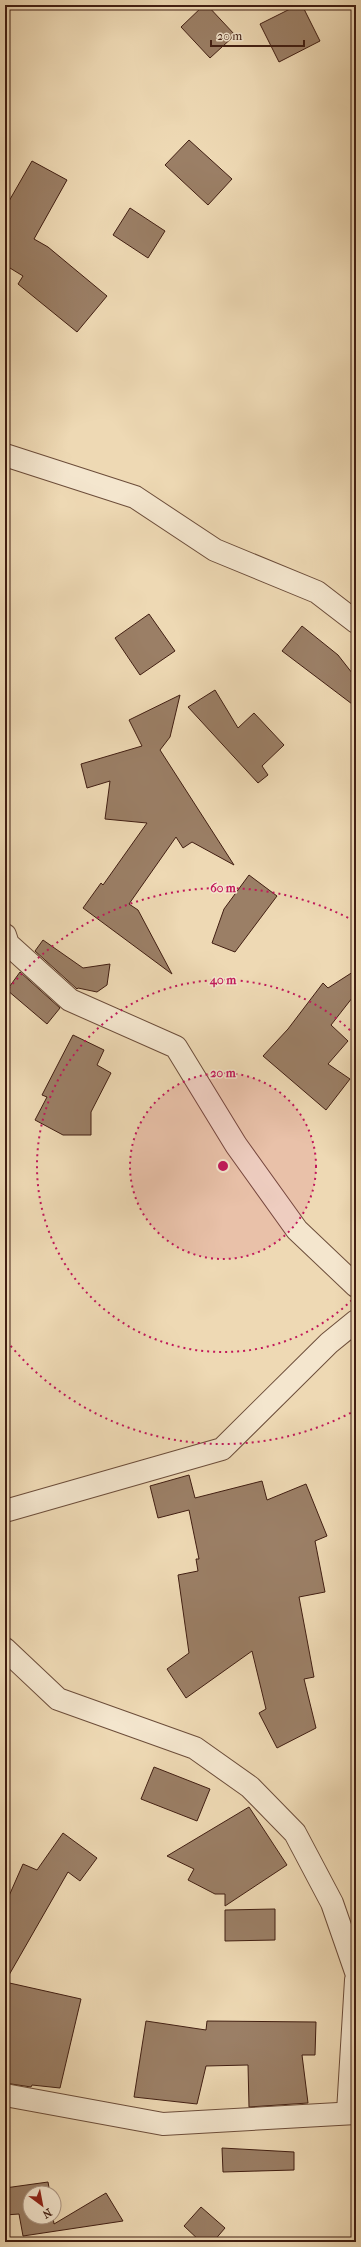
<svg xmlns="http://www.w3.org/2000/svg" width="361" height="2247" font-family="'IM FELL French Canon',serif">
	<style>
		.building { fill: #9b7f66; stroke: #411e12 }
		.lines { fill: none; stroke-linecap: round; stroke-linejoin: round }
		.minor-casing { stroke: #6c4d3a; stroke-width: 24 }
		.minor { stroke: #f4e6ce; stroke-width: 22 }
		.ring { fill: none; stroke: #c2185b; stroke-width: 2; stroke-dasharray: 2 4 }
		.centre { fill: #c2185b; stroke: #f4e6ce; stroke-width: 2 }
		.ring-label { font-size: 12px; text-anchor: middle; font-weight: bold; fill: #c2185b; stroke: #f4e6ce; stroke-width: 3; stroke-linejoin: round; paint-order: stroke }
	</style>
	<rect width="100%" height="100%" fill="#eed9b4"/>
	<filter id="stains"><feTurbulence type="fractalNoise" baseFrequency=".005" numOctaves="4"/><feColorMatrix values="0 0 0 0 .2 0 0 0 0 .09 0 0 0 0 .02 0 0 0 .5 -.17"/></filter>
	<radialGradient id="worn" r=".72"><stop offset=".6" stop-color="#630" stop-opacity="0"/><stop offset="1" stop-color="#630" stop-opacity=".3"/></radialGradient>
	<!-- building -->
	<g class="building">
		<polygon points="204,5 207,5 235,35 210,58 181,27"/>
		<polygon points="298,5 302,5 320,41 279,62 260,24"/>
		<polygon points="189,140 232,179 208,205 165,165"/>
		<polygon points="32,161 67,180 34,239 48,247 107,296 77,332 18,284 23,276 5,265 5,208"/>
		<polygon points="130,208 165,231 148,258 113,235"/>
		<polygon points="149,614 175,651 140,675 115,638"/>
		<polygon points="302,626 338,655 356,678 356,707 282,651"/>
		<polygon points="215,690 238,728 254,713 284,745 262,766 268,775 258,783 188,707"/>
		<polygon points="180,695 170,737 160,750 234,865 192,842 183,848 176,837 129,904 138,910 172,974 83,908 101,883 103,885 147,823 105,819 110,781 87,788 81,764 142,746 129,720"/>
		<polygon points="249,875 277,896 235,952 212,943 224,909"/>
		<polygon points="43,940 83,968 110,964 107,985 97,992 78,988 77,989 35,951"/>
		<polygon points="356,970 356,993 331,1025 348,1041 328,1064 350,1079 326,1110 263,1056 288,1029 323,983 328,988"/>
		<polygon points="20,972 60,1008 47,1024 7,990"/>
		<polygon points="73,1035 104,1050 97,1065 111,1073 91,1112 91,1135 63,1135 35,1120 47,1097 42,1095"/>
		<polygon points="189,1475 195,1498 262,1481 267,1500 306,1484 327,1536 315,1541 325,1592 299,1597 314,1677 304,1679 316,1728 277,1748 259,1713 266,1709 252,1651 186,1698 167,1669 189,1653 178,1575 198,1571 196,1559 199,1559 189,1510 158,1518 150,1486"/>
		<polygon points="154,1767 210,1789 197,1821 141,1799"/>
		<polygon points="249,1807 287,1865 225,1906 225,1894 215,1894 188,1880 194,1869 167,1856"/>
		<polygon points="63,1833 97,1858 80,1881 68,1872 5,1982 81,1999 60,2088 32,2085 31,2087 5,2083 5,1905 23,1864 37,1870"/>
		<polygon points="275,1909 275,1940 225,1941 225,1910"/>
		<polygon points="146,2021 206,2030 207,2021 316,2022 315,2055 302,2055 308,2103 249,2107 248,2065 206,2066 197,2104 134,2097"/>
		<polygon points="222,2148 294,2152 294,2170 223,2172"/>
		<polygon points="48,2182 50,2193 30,2193 30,2217 53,2217 54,2224 106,2193 123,2221 23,2236 19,2214 5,2215 5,2188"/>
		<polygon points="201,2207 225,2228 213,2242 201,2242 184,2226"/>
	</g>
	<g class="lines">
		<defs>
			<g id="minor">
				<polyline points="5,455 135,497 215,550 317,592 356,622"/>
				<polyline points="5,935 8,944 70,1000 176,1047 236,1145 297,1230 356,1286"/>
				<polyline points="5,1511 222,1449 329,1343 356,1321"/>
				<polyline points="5,1649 58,1699 195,1748 250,1787 295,1833 332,1903 356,1972"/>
				<polyline points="5,2095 163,2124 356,2113"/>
				<polyline points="348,2112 356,1980"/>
			</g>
		</defs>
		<!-- minor casing -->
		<use href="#minor" class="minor-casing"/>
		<!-- minor -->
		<use href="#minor" class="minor"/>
	</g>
	<!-- distance rings -->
	<circle cx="223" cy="1166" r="93" fill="#c2185b" fill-opacity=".12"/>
	<g class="ring">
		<circle cx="223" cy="1166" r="93"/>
		<path d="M356 1296A186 186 0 1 1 356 1036"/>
		<path d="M356 1410A278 278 0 0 1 5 1339M5 993A278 278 0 0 1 356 922"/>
	</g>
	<circle cx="223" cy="1166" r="6" class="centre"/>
	<g class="ring-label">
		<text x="223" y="892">60 m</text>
		<text x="223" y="984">40 m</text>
		<text x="223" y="1077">20 m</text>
	</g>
	<!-- margin -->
	<rect width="361" height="2247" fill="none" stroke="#eed9b4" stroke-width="20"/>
	<rect x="6" y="6" width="349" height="2235" fill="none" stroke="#411e12" stroke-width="2"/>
	<rect x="10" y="10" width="341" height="2227" fill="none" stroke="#411e12"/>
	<!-- north arrow -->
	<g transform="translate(42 2205) rotate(148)"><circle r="19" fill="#f4e6ce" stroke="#ac9683"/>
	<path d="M0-3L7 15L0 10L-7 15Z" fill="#8f2418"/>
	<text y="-6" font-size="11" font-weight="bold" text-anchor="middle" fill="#411e12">N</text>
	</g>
	<!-- scale -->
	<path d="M211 40v6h93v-6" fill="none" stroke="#411e12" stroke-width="2"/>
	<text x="217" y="40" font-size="12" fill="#411e12" stroke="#f4e6ce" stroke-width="3" paint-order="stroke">20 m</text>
	<rect width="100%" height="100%" filter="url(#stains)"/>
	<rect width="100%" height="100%" fill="url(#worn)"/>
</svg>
